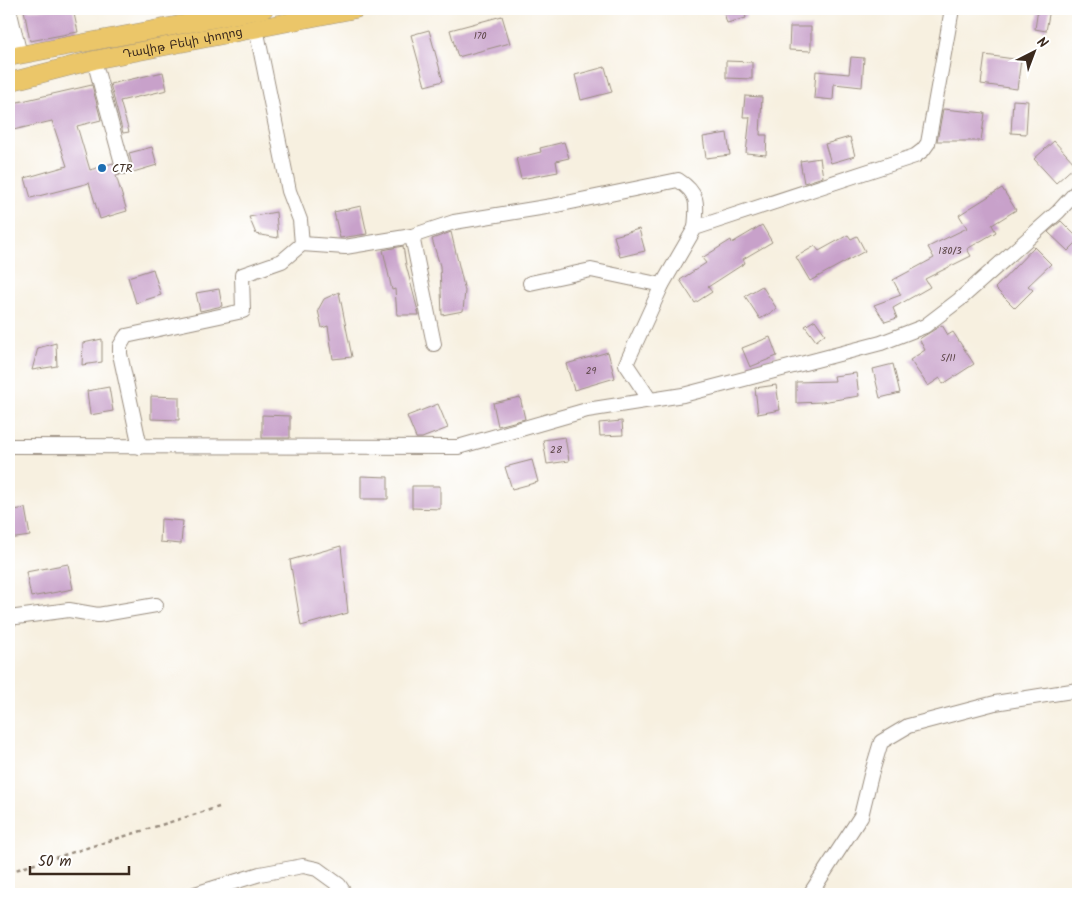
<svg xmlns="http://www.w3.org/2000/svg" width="1087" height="903" font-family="Kalam,'Noto Sans Armenian',sans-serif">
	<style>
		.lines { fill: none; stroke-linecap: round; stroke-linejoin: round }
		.stream { stroke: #6aa3d9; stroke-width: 4 }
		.building { fill: #c8a1ca }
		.minor-casing { stroke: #998d7f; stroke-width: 16 }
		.major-casing { stroke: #998d7f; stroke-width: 19 }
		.path { stroke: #998d7f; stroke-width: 2.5; stroke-dasharray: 4 4; stroke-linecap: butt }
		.minor { stroke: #fff; stroke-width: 14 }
		.major { stroke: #ebc669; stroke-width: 18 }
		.poi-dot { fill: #1f6fb2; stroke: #fff; stroke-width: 2 }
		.labels { text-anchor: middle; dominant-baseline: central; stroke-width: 4; stroke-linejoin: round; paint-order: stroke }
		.number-label { font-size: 10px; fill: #5e4849 }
		.street-label { font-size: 12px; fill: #3b2a1e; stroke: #fff }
		.poi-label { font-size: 12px; fill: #3b2a1e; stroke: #fff; text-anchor: start }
	</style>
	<rect width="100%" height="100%" fill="#fff"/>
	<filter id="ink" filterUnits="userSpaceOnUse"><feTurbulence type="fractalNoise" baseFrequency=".02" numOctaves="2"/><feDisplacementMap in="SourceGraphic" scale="10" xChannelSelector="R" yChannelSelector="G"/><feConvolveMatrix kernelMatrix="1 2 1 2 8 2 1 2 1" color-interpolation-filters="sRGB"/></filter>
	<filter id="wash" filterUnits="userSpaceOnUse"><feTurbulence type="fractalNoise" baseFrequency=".0096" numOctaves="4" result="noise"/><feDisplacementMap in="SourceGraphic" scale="20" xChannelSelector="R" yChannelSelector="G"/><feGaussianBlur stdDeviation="1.12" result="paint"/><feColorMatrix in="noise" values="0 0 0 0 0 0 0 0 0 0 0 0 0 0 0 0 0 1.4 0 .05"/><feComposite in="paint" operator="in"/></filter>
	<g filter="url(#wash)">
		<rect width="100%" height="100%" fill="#f7f0e0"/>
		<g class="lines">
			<!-- stream -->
			<polyline class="stream" points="1056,894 1078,882"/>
		</g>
		<g id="blocks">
			<!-- building -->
			<g class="building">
				<polygon points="73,9 78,32 30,41 24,10"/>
				<polygon points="723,9 744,9 746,18 727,23"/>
				<polygon points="1038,9 1050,9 1046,31 1035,29"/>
				<polygon points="502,16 510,43 458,57 450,30"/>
				<polygon points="790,27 811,27 811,51 789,50"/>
				<polygon points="429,30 443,81 425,86 411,35"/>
				<polygon points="985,55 1021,60 1017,89 981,84"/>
				<polygon points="851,57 864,58 862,87 834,84 833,100 814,98 816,71 849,74"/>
				<polygon points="726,61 752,62 752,79 726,78"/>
				<polygon points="605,67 612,92 581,100 575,75"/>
				<polygon points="163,72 167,90 120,101 129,132 123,133 110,84"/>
				<polygon points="92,85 101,120 77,126 90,170 113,163 117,173 120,175 116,176 127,211 100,219 89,183 31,198 25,178 67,166 52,121 9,131 9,104"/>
				<polygon points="745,96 762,97 760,135 767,135 766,155 746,153 750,117 743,117"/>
				<polygon points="1013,100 1028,101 1026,134 1011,133"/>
				<polygon points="943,109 985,113 981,141 937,141"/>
				<polygon points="727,133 730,155 706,158 703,137"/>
				<polygon points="850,137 855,156 831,163 825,144"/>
				<polygon points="1054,141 1076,165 1056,183 1034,159"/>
				<polygon points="564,142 569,158 556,161 558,172 521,179 516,158 541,152 540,148"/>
				<polygon points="152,147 157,165 130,173 132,165 129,153"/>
				<polygon points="820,158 823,177 804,183 800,161"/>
				<polygon points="1002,188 1016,210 992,225 996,232 967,249 971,256 925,279 930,287 893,308 897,318 885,322 874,305 901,295 893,280 934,258 928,247 967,228 959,215"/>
				<polygon points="361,206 367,234 340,238 334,212"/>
				<polygon points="276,212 278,238 256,234 249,217"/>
				<polygon points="1061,221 1078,238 1078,241 1068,251 1048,232"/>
				<polygon points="762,225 772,242 743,259 745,263 708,287 712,292 695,303 680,280 706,263 702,258 731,240 732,243"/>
				<polygon points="639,229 645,251 620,257 614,236"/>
				<polygon points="451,232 465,291 463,311 442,315 440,266 432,239"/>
				<polygon points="848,235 851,239 857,236 865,251 810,281 796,257 815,246 819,251"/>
				<polygon points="403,246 406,265 419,315 397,315 395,289 392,290 383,250"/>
				<polygon points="1034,247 1051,264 1028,286 1033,290 1015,308 995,288"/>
				<polygon points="153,269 161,295 136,303 128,277"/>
				<polygon points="762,286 777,309 760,319 745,296"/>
				<polygon points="219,289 222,306 200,311 196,293"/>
				<polygon points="339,292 352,357 333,359 328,326 322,328 318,310 324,299"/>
				<polygon points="815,320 825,334 816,341 805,326"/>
				<polygon points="942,325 948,335 953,332 974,364 943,384 940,378 928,386 910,360 925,350 919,339"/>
				<polygon points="770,337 777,356 750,367 742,348"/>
				<polygon points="102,339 102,362 82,365 83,343"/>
				<polygon points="56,343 57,366 32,370 38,348"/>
				<polygon points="608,352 615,378 574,390 566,364"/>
				<polygon points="893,364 900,393 880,398 873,369"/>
				<polygon points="856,373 859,396 822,402 796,403 796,382 835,381 834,376"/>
				<polygon points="776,385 780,410 758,414 755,388"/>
				<polygon points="109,387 113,411 90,415 87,391"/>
				<polygon points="151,396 179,397 179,420 151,419"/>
				<polygon points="520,397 525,419 498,426 493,403"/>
				<polygon points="438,404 448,428 422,438 416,438 407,416"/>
				<polygon points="262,415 290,416 290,438 262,438"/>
				<polygon points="622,421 623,435 600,436 599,423"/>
				<polygon points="565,437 569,461 547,464 543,440"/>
				<polygon points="532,460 538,482 512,489 505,467"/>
				<polygon points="361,476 388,477 388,499 361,499"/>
				<polygon points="412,486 440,486 440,509 412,508"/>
				<polygon points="25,508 30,536 9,539 9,511"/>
				<polygon points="161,519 183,521 181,544 160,542"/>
				<polygon points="341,546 348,613 301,626 290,560"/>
				<polygon points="68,564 73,589 31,597 26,572"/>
			</g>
		</g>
	</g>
	<g filter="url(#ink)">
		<use href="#blocks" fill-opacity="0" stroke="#998d7f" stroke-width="1"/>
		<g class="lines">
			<defs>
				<g id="minor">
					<polyline points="9,9 20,55"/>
					<polyline points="94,60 123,167"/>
					<path d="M412,236L454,222L552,206L678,180C700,194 697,205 695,228"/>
					<polyline points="302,244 345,247 412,236 434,344"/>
					<polyline points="530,283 591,270 662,285"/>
					<polyline points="650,400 626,364 662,285 695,228 915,156 923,150 928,143 952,9"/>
					<polyline points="9,446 458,447 587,410 683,395 881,343 925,326 959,300 1058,212 1078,190"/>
					<polyline points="140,447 120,354 120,346 126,336 243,311 242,275 282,261 302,244 300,220 289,191 256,28"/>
					<polyline points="9,618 69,610 98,615 156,605"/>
					<polyline points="195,894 260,874 303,866 317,869 339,885 345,894"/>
					<polyline points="810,894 861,816 871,775 881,742 908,726 995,703 1078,690"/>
				</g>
				<g id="major">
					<polyline points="9,57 264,9"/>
					<path id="s1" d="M9,82L94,60L356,9"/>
				</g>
			</defs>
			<!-- minor casing -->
			<use href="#minor" class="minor-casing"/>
			<!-- major casing -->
			<use href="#major" class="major-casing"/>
			<!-- path -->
			<polyline class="path" points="9,872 219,807"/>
			<!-- minor -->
			<use href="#minor" class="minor"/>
			<!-- major -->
			<use href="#major" class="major"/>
		</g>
	</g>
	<!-- markers -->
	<circle class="poi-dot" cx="102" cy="168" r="5"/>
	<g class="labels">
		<!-- number labels -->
		<g class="number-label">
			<text x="480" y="36">170</text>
			<text x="950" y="251">180/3</text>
			<text x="948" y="358">5/11</text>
			<text x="591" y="371">29</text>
			<text x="556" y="450">28</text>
		</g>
		<!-- street labels -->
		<g class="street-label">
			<text stroke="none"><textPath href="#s1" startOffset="178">Դավիթ Բեկի փողոց</textPath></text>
		</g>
		<!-- poi labels -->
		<g class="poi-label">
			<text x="112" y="168">CTR</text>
		</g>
	</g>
	<!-- margin -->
	<rect width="1087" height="903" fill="none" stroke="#fff" stroke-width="30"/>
	<!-- north arrow -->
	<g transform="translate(1034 52) rotate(42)" stroke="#ffffff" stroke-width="4" paint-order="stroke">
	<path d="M0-4L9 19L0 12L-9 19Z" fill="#3b2a1e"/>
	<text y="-8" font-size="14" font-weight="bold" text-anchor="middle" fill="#3b2a1e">N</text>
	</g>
	<!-- scale -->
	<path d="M30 866v8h99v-8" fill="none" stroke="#3b2a1e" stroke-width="2.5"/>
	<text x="38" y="866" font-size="15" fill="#3b2a1e" stroke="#ffffff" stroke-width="4" paint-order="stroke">50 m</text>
</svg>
